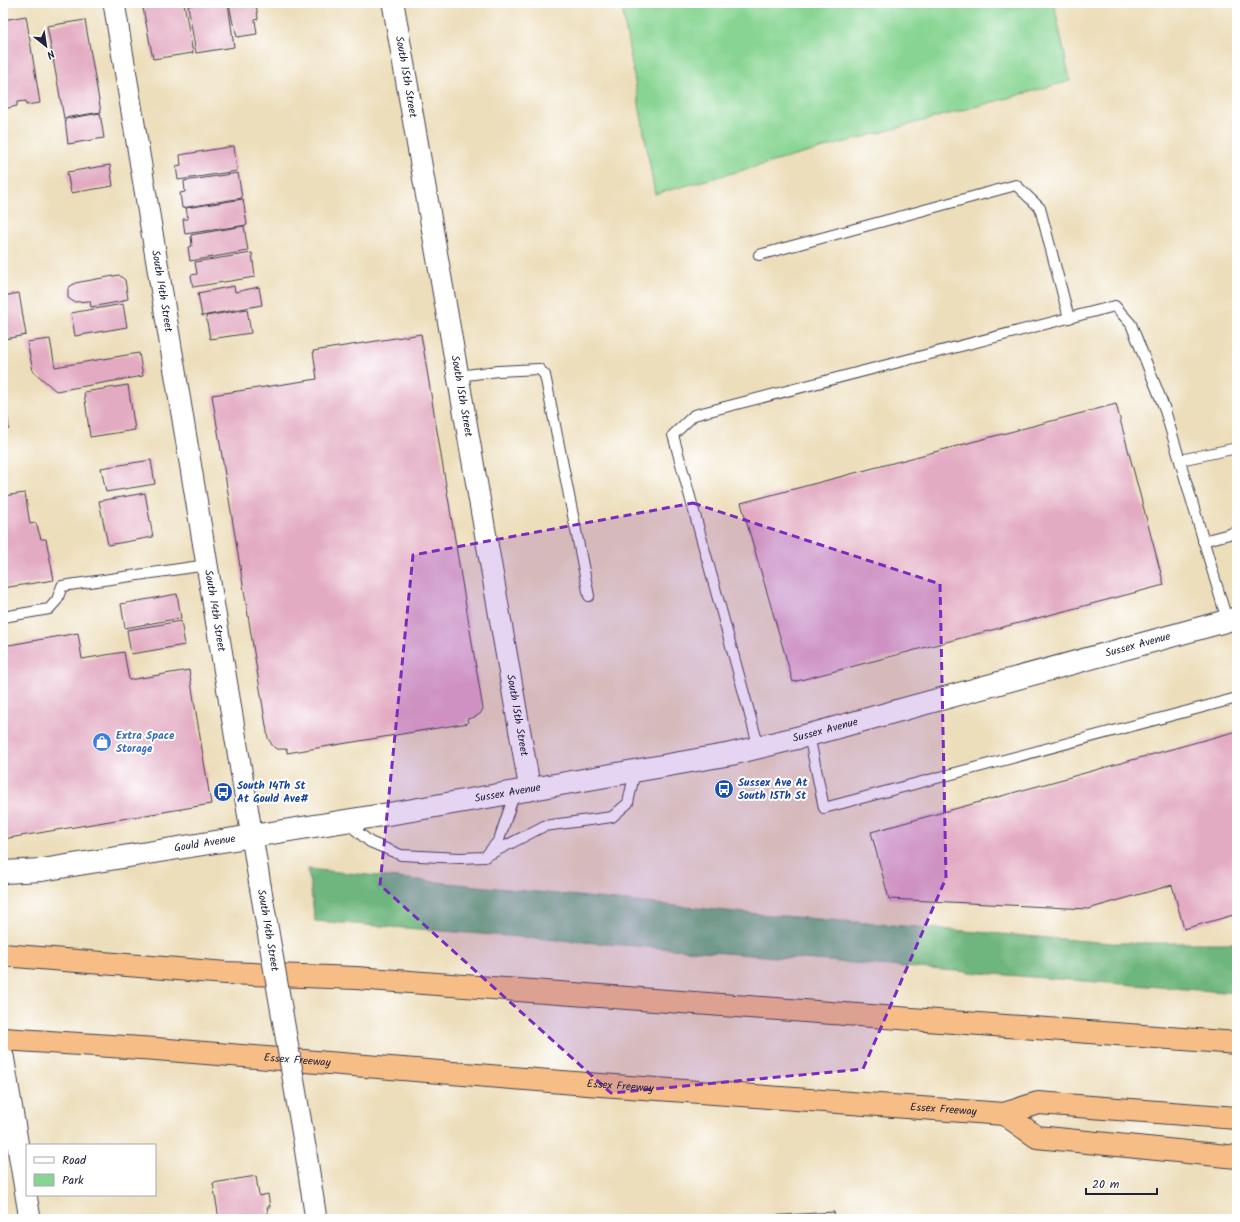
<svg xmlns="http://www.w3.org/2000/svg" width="1240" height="1222" font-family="Kalam,sans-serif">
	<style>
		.green { fill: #88d593; stroke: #557c67 }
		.forest { fill: #6eb67d; stroke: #486c5c }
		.building { fill: #e3abc2 }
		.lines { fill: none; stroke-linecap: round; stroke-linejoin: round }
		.service-casing { stroke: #403e4e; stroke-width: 12 }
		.minor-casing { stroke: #403e4e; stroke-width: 23 }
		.tertiary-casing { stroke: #403e4e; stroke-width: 24 }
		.motorway-casing { stroke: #403e4e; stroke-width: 24 }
		.service { stroke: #fff; stroke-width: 10 }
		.minor { stroke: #fff; stroke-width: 21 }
		.tertiary { stroke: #fff; stroke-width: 22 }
		.motorway { stroke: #f6be86; stroke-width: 22 }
		.minor-bridge-casing { stroke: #403e4e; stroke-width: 23; stroke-linecap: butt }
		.minor-bridge { stroke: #fff; stroke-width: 21 }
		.marked { fill: #7b2cbf; fill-opacity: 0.2; stroke: #7b2cbf; stroke-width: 3; stroke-dasharray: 8 5; stroke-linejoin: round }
		.labels { text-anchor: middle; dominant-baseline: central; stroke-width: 4; stroke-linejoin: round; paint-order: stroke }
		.street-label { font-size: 11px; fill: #22223b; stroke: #fff }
		.shop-label { font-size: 11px; font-weight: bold; fill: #366cbe; stroke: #fff; text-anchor: start }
		.transit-label { font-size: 11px; font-weight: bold; fill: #164399; stroke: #fff; text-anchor: start }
	</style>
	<rect width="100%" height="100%" fill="#fff"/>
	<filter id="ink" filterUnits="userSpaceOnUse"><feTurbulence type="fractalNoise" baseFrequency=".025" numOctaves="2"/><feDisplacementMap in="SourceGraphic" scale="8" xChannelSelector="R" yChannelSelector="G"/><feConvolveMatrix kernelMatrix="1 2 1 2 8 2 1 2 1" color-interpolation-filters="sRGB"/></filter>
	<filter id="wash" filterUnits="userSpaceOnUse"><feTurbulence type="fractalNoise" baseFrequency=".012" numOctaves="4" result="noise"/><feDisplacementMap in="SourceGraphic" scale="16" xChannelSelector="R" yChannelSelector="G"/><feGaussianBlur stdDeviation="0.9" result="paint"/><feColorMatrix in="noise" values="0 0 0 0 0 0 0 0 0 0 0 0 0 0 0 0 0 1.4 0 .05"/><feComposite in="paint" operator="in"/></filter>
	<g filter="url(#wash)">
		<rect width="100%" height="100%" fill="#eddebb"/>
		<!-- green -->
		<polygon class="green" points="621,3 1054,3 1070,81 655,194"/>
		<!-- forest -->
		<polygon class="forest" points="308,869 746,913 1110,943 1237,943 1237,993 315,921"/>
		<g id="blocks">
			<!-- building -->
			<g class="building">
				<polygon points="142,3 184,3 193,53 153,59"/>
				<polygon points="193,3 228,3 234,47 196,53 188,6 193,5"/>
				<polygon points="229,3 256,3 258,19 255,20 257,34 237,37 234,24 233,24"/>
				<polygon points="26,16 40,103 26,105 26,101 17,102 17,106 4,109 3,20"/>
				<polygon points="85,20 101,112 64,118 47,26"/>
				<polygon points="100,113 104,138 68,144 65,119"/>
				<polygon points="234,146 237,171 178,180 176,166 181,165 180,155"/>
				<polygon points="110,165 113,186 71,193 67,172"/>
				<polygon points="238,173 242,198 182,208 180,193 185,192 184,181"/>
				<polygon points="243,199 247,225 185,234 183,219 188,219 186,208"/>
				<polygon points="244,226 248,251 190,261 188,247 192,246 191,235"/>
				<polygon points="252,253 255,277 193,287 191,275 197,274 195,262"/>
				<polygon points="119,275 125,280 128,299 123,300 124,301 91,307 90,301 74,302 68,298 68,288 75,283"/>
				<polygon points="234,286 235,292 259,287 262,305 202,316 198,293"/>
				<polygon points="19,293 26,335 5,339 3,330 3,296"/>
				<polygon points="123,304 127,327 75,336 71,313"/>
				<polygon points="247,309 251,333 210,339 206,316"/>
				<polygon points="421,334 483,709 480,714 475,717 467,719 468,723 287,753 287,749 276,749 272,745 268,738 212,395 317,379 313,351"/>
				<polygon points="50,339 55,367 139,353 143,376 56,391 33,371 27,342"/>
				<polygon points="128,385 135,430 90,437 84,392"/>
				<polygon points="1116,404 1164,585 793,682 741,503"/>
				<polygon points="6,406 9,429 3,430 3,407"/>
				<polygon points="151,460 155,484 106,492 101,468"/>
				<polygon points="25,493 30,524 36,523 41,539 46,539 54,580 3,588 3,496"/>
				<polygon points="145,493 153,537 108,545 99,501"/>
				<polygon points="177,594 181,618 125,628 121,604"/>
				<polygon points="181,621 185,645 131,654 127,630"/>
				<polygon points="78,633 82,659 124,652 129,680 189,670 211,804 3,839 3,646"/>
				<polygon points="1237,731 1237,914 1184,929 1172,885 1088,909 889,899 871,832"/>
				<polygon points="256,1176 259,1196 268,1194 270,1207 267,1207 269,1219 219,1219 213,1183"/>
				<polygon points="834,1212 835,1219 734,1219 734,1218"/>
			</g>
		</g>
	</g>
	<g filter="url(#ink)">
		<use href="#blocks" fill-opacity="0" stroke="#403e4e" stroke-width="1"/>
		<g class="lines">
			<defs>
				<g id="service">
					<polyline points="759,255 1016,185 1040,208 1069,318"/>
					<polyline points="458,376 498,371 539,369 545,375 589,596"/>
					<polyline points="1180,460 1237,448"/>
					<polyline points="1203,541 1237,532"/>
					<polyline points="3,617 49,609 57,600 62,586 207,565"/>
					<polyline points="809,735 824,808 1237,698"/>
					<polyline points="759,748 673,435 694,415 1115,306 1131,324 1164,407 1227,620"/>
					<polyline points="346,822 370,842 401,855 460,858 485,857 499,840 515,792"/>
					<polyline points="490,854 544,826 612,817 628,803 635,771"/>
				</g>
				<g id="minor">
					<path id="s1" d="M114,3L260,885"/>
					<path id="s2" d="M393,3L530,790"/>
					<polyline points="3,1056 30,1219"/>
					<polyline points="305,1147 316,1219"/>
				</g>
				<g id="tertiary">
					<path id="s3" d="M3,872L42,870L407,811L731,754L809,735L1237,618"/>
				</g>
				<g id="motorway">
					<polyline points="3,955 226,973 356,978 1237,1043"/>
					<path id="s4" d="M3,1039L156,1049L587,1084L1004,1114L1038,1103L1237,1118"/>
					<polyline points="1004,1114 1037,1137 1237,1157"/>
				</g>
			</defs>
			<!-- service casing -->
			<use href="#service" class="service-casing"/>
			<!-- minor casing -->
			<use href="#minor" class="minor-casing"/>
			<!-- tertiary casing -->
			<use href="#tertiary" class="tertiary-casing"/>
			<!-- motorway casing -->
			<use href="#motorway" class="motorway-casing"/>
			<!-- service -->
			<use href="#service" class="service"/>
			<!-- minor -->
			<use href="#minor" class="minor"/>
			<!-- tertiary -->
			<use href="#tertiary" class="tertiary"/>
			<!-- motorway -->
			<use href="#motorway" class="motorway"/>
			<defs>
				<g id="minor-bridge">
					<path id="s5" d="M260,885L305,1147"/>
				</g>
			</defs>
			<!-- minor-bridge casing -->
			<use href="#minor-bridge" class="minor-bridge-casing"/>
			<!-- minor-bridge -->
			<use href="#minor-bridge" class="minor-bridge"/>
		</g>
	</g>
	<!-- marked area -->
	<path class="marked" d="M693,503L940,584L946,878L863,1069L611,1093L380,885L413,555Z"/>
	<!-- icons -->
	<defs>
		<symbol id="shop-disc" viewBox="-11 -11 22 22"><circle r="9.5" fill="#3f7fe0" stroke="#fff"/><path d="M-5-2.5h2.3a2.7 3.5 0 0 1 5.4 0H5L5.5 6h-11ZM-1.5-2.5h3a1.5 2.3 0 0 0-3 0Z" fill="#fff"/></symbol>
		<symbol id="bus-disc" viewBox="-11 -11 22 22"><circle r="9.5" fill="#1a4fb4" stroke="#fff"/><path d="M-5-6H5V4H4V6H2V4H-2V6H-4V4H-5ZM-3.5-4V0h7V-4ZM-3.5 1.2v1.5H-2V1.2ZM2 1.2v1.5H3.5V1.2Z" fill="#fff"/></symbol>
	</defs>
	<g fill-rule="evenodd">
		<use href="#shop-disc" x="91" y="731" width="22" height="22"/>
		<use href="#bus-disc" x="713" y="778" width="22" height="22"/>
		<use href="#bus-disc" x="212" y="781" width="22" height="22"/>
	</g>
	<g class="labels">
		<!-- street labels -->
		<g class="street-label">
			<text stroke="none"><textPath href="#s2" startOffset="75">South 15th Street</textPath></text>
			<text stroke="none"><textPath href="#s1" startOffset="292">South 14th Street</textPath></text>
			<text stroke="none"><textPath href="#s2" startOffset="399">South 15th Street</textPath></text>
			<text stroke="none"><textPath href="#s1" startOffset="616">South 14th Street</textPath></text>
			<text stroke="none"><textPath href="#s3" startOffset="1159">Sussex Avenue</textPath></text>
			<text stroke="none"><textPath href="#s2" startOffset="723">South 15th Street</textPath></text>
			<text stroke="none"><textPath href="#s3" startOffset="835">Sussex Avenue</textPath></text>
			<text stroke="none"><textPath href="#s3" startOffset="511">Sussex Avenue</textPath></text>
			<text stroke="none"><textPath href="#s3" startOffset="204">Gould Avenue</textPath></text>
			<text stroke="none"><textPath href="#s5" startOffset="46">South 14th Street</textPath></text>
			<text stroke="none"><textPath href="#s4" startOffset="295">Essex Freeway</textPath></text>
			<text stroke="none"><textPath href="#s4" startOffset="619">Essex Freeway</textPath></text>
			<text stroke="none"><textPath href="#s4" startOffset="943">Essex Freeway</textPath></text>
		</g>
		<!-- shop labels -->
		<g class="shop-label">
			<text x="116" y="736">Extra Space<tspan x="116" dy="13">Storage</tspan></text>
		</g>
		<!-- transit labels -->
		<g class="transit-label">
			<text x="738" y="783">Sussex Ave At<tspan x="738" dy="13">South 15Th St</tspan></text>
			<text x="237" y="786">South 14Th St<tspan x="237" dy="13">At Gould Ave#</tspan></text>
		</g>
	</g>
	<!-- margin -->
	<rect width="1240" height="1222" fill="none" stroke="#fff" stroke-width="16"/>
	<!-- legend -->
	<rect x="26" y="1144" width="130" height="52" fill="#ffffff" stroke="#a7a7b1"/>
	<rect x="34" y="1157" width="20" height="6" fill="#ffffff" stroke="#a7a7b1"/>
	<text x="62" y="1164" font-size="12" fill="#22223b">Road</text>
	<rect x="34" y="1174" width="20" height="12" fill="#88d593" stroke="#a7a7b1"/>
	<text x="62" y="1184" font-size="12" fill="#22223b">Park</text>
	<!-- north arrow -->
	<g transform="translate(46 46) rotate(150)" stroke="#ffffff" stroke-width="3" paint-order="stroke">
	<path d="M0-3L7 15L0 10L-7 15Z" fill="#22223b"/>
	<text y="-6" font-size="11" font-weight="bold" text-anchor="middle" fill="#22223b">N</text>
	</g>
	<!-- scale -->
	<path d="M1086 1188v6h71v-6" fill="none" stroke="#22223b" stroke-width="2"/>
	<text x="1092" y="1188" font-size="12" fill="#22223b" stroke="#ffffff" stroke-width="3" paint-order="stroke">20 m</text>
</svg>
